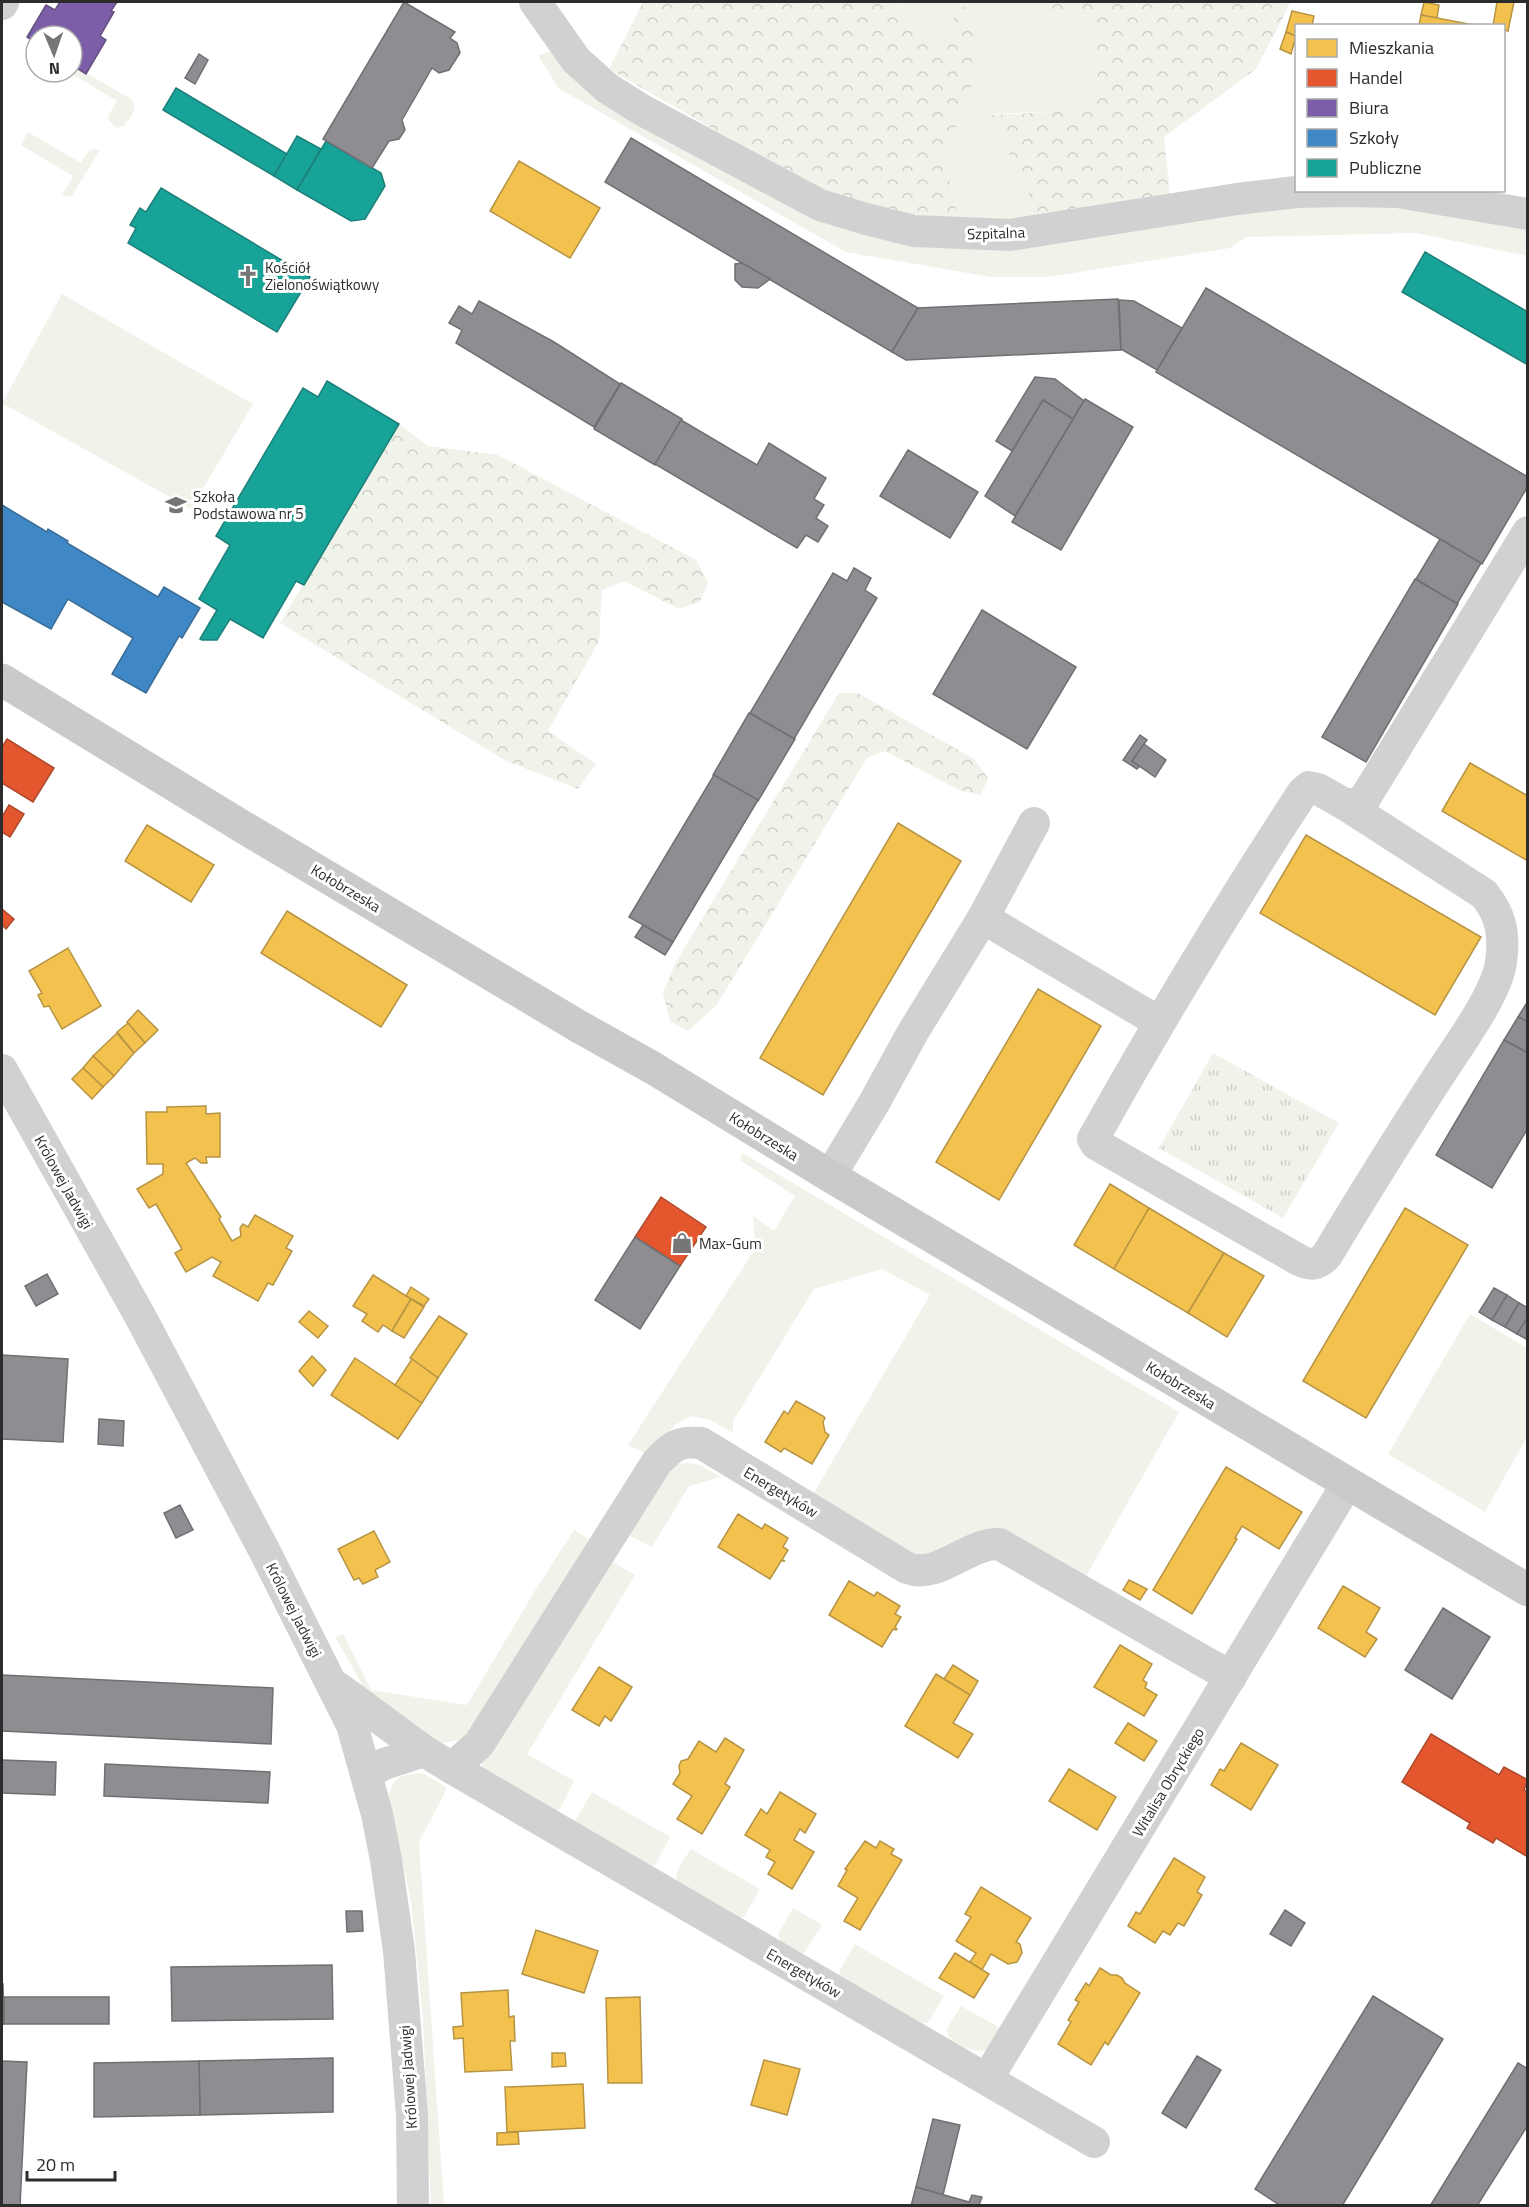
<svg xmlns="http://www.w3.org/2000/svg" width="1529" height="2207" font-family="'Titillium Web',sans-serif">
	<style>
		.grass { fill: #eff3ea }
		.forest { fill: url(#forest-crowns) }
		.park { fill: url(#park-tufts) }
		.homes { fill: #f2c14e; stroke: #b79444; stroke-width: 1.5 }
		.shops { fill: #e4572e; stroke: #ad4a2d; stroke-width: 1.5 }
		.offices { fill: #7b5ea7; stroke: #634f82; stroke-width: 1.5 }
		.schools { fill: #3f88c5; stroke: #396c97; stroke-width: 1.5 }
		.public { fill: #17a398; stroke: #1d7f78; stroke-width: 1.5 }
		.industry { fill: #8d8d92; stroke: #707073; stroke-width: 1.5 }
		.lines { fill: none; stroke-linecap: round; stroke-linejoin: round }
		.street { stroke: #d1d1d1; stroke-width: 32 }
		.secondary { stroke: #cacaca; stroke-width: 33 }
		.labels { text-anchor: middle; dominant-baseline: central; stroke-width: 6; stroke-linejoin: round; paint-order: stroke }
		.street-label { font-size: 15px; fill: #2c2c2c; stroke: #fff }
		.poi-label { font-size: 15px; fill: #2c2c2c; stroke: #fff; text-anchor: start }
	</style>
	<defs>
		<pattern id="forest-crowns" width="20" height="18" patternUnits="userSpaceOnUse" patternTransform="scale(1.5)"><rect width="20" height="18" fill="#eff3ea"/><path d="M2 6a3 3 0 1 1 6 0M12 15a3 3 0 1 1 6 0" fill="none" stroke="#cdd0c9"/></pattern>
		<pattern id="park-tufts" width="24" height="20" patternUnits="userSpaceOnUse" patternTransform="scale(1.5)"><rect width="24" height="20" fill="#eff3ea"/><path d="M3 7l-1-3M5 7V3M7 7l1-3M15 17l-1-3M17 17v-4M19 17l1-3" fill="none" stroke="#cdd0c9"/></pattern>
	</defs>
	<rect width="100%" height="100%" fill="#fff"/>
	<!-- grass -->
	<g class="grass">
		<polygon points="901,2 1030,2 1036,5 1091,17 1096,48 1094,90 1072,111 991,114 1041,219 959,220 945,164 956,126 961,7 941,38 918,39 903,16"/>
		<polygon points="552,51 905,242 1288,207 1406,206 1527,222 1527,256 1416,233 1246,237 1230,248 1048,277 991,277 846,252 558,88 538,55"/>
		<path d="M72,65L131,99C139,109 130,117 124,126L117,128L109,121L108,116L117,101L69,72H72Z"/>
		<path d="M28,132L81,163C86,155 89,147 100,150L71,197L62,195L73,176L21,145Z"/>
		<polygon points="62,294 253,404 191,509 2,403"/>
		<polygon points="742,1153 1179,1412 1084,1580 1007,1535 918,1558 812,1496 930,1295 882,1269 814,1289 733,1421 733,1433 711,1420 691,1416 675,1425 655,1448 643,1452 628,1445 755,1249 753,1216 774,1231 795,1196 740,1160"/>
		<polygon points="1470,1314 1527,1348 1527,1437 1485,1512 1388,1454"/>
		<polygon points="689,1463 700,1465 721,1477 689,1486 652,1547 626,1534 664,1472 676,1464"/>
		<polygon points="574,1530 590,1540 475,1728 458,1740 439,1744 367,1693 335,1637 343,1634 371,1690 467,1705 536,1589"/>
		<polygon points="609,1562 613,1562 635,1575 527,1754 574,1781 560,1809 555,1811 483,1769 482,1764 486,1753"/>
		<path d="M423,1773L447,1788L419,1842L444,2205H431L423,2017L411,1901L388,1797C395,1775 402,1774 423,1773Z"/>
		<polygon points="592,1792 670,1837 655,1865 651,1867 575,1824 575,1821"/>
		<path d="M691,1849L760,1889L744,1917L738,1918L679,1885C671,1873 684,1860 691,1849Z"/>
		<path d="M793,1908L822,1925L804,1953C793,1952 780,1944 778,1934Z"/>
		<polygon points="855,1944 944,1996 929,2021 926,2023 920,2022 839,1976 840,1970"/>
		<path d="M961,2006L1000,2028L988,2049C974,2054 958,2047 948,2036L947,2029Z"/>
	</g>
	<!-- forest -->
	<g class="forest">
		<polygon points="643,2 901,2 903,16 918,39 941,38 961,6 974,12 971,86 956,126 945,163 959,220 888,211 822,192 609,69"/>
		<polygon points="1030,2 1291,2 1256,69 1164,137 1170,194 1041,219 990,115 1072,111 1094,90 1096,48 1091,17 1035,5"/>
		<polygon points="399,424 428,446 498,455 696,560 708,582 700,602 679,609 624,581 602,590 599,641 548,731 596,764 578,789 506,761 280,623"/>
		<polygon points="839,693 858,693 974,759 988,778 981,795 959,790 885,751 867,758 716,1006 688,1031 670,1021 663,993 676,962"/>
	</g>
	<!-- park -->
	<polygon class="park" points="1213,1053 1339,1123 1283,1218 1159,1148"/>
	<!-- homes -->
	<g class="homes">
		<polygon points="1424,2 1439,5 1437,18 1421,15"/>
		<polygon points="1497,2 1514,2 1508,31 1504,30 1504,26 1493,26"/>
		<polygon points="1292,11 1314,16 1312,26 1296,26 1296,36 1286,32"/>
		<polygon points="1421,15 1437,18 1479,26 1419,26"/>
		<polygon points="1286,32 1296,36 1291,54 1280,49"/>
		<polygon points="519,161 600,208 570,258 490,211"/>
		<polygon points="1470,763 1528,796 1528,861 1442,811"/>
		<polygon points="898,823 961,861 823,1095 760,1058"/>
		<polygon points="147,825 214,865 191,902 125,861"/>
		<polygon points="1306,835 1481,937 1435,1015 1260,913"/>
		<polygon points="287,911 407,985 381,1027 261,953"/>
		<polygon points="68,948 101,1006 62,1029 49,1006 44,1007 38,995 42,993 29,971"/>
		<polygon points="1038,989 1101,1026 999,1200 936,1162"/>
		<polygon points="138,1010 158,1030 145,1043 127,1022"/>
		<polygon points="128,1023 145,1043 134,1053 117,1032"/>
		<polygon points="117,1033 134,1053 114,1076 93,1056"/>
		<polygon points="93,1056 114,1076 103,1087 83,1068"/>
		<polygon points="83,1068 103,1087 92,1099 72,1079"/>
		<polygon points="206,1106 206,1114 220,1113 220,1157 206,1157 207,1163 201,1163 195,1158 186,1163 221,1217 219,1219 232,1241 241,1236 240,1228 243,1224 248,1227 255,1215 293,1236 286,1248 292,1251 273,1285 268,1283 258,1301 213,1276 221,1262 212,1257 186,1272 175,1253 182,1249 156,1204 149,1208 137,1189 163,1174 163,1164 147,1164 146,1112 167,1112 167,1107"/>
		<polygon points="1110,1184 1149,1208 1114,1269 1074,1245"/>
		<polygon points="1149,1208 1224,1253 1188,1313 1114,1269"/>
		<polygon points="1405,1208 1468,1245 1366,1418 1303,1381"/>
		<polygon points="1224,1253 1264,1276 1227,1337 1188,1313"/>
		<polygon points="373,1275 411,1299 392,1331 383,1325 378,1332 362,1321 367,1314 353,1306"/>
		<polygon points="411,1287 429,1299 424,1306 406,1296"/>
		<polygon points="411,1299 424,1307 404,1338 392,1331"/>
		<polygon points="309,1311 328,1326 318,1338 299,1322"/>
		<polygon points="439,1316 467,1334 438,1378 410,1358"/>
		<polygon points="312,1356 326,1370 313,1386 299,1371"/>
		<polygon points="355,1358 422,1403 398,1439 331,1395"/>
		<polygon points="412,1359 438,1378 422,1403 395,1385"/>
		<polygon points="796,1401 823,1416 825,1418 823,1422 825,1432 829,1435 812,1464 784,1448 781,1452 765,1442 784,1411 788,1414"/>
		<polygon points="1226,1467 1302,1512 1279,1549 1242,1526 1235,1538 1237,1539 1192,1614 1153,1590"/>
		<polygon points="738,1514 762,1529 765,1524 788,1538 783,1547 788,1550 782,1560 785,1561 781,1561 770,1579 718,1547"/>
		<polygon points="374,1531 390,1562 375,1570 378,1577 363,1584 359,1578 354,1580 338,1549"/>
		<polygon points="1129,1580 1147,1589 1140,1600 1123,1590"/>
		<polygon points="849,1581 874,1596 877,1592 900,1606 895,1614 901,1617 895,1627 897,1629 896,1630 893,1629 882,1647 829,1615"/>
		<polygon points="1343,1586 1380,1608 1366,1632 1377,1639 1365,1657 1318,1628"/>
		<polygon points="1120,1645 1152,1664 1143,1680 1147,1683 1145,1688 1157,1695 1144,1716 1094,1687"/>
		<polygon points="953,1665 978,1681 970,1695 944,1679"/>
		<polygon points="599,1667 632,1687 611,1721 605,1716 599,1726 572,1710"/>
		<polygon points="936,1674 970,1695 953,1723 973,1734 958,1758 905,1726"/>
		<polygon points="1128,1723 1157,1741 1144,1761 1115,1743"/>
		<polygon points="725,1738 744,1750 725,1784 730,1787 702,1834 677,1819 692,1796 673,1784 680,1773 679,1766 681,1761 688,1759 699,1741 716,1752"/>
		<polygon points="1241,1743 1278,1765 1251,1810 1211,1785 1220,1769 1224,1771"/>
		<polygon points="1069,1769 1116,1797 1097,1830 1049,1801"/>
		<polygon points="780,1792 816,1814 805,1833 800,1829 794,1840 814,1852 792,1889 768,1874 775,1862 766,1857 770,1850 745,1835 761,1809 767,1814"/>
		<polygon points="865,1841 876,1848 880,1841 894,1849 891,1854 902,1860 860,1930 844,1921 858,1898 838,1886 847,1870 845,1869"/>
		<polygon points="1174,1858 1205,1877 1197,1892 1202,1895 1184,1926 1178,1923 1170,1935 1163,1931 1155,1943 1128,1926 1136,1912 1140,1914"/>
		<polygon points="981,1887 1031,1918 1016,1942 1020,1944 1022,1953 1017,1962 1008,1964 991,1954 982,1970 970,1962 976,1953 956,1941 971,1917 965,1914"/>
		<polygon points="536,1930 598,1951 584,1993 522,1974"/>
		<polygon points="955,1953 989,1974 974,1998 939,1978"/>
		<polygon points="1100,1968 1111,1975 1117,1975 1122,1978 1125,1983 1140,1993 1108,2045 1105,2042 1091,2065 1058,2044 1071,2022 1068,2020 1079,2002 1075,2000 1086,1983 1089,1986"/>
		<polygon points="508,1990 509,2017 514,2016 515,2041 510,2041 512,2070 465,2072 463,2038 454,2039 453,2027 463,2026 461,1993"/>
		<polygon points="640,1997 642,2083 608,2083 606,1998"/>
		<polygon points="552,2053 565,2053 566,2066 552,2067"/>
		<polygon points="764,2060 800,2069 787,2115 751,2105"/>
		<polygon points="583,2084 585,2128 507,2132 505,2087"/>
		<polygon points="518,2132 519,2144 497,2145 497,2133"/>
	</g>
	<!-- shops -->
	<g class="shops">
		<polygon points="7,739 54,768 33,802 2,783 2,747"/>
		<polygon points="9,805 24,814 10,837 2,832 2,817"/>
		<polygon points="2,909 14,919 6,929 2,925"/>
		<polygon points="661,1197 706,1227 680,1266 635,1237"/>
		<polygon points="1431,1734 1499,1775 1504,1767 1528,1780 1524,1790 1528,1792 1528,1857 1496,1838 1493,1843 1467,1828 1470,1823 1402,1782"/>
	</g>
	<!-- offices -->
	<polygon class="offices" points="60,2 117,2 111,11 114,12 100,36 106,40 86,74 72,65 72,36 36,36 36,43 27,37 46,5 55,10"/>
	<!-- schools -->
	<polygon class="schools" points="2,505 47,532 48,529 68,541 67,543 158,597 164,587 200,608 182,638 179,636 146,693 112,674 133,638 68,599 51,629 2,602"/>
	<!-- public -->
	<g class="public">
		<polygon points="176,88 287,154 274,176 163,110"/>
		<polygon points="297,136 321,149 297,190 274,176"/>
		<polygon points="326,141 381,173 385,186 365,219 351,221 297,190"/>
		<polygon points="161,188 310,277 277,332 128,243 136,228 130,225 140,208 146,212"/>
		<polygon points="1425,252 1528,312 1528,365 1402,292"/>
		<polygon points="327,381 399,424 304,585 296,581 263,638 230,619 217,640 202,640 200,639 217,610 199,599 230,545 216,536 303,388 318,397"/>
	</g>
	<!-- industry -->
	<g class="industry">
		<polygon points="404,2 455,32 450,38 457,43 460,53 449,70 439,73 432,68 402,120 405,130 399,139 389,141 372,168 323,139"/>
		<polygon points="199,54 208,60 195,84 185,78"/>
		<polygon points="631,138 918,308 892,352 605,182"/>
		<polygon points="742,263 770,279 758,288 742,287 735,280 735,264"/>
		<polygon points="1206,288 1528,477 1528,486 1482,564 1156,372"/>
		<polygon points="1118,299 1121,350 906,360 892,352 918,308"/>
		<polygon points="1119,300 1134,301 1182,328 1157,370 1121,349"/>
		<polygon points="479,301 554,342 620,384 594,427 456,343 462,330 449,323 459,306 472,314"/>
		<polygon points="1035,377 1055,379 1084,401 1073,419 1043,400 1012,451 996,441"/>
		<polygon points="621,383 682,419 655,465 594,429"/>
		<polygon points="1085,399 1133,427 1061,550 1012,522"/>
		<polygon points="1043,400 1073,419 1015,516 985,496"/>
		<polygon points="681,420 757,465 769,443 826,478 814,499 824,505 816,518 828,526 818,542 806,535 797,548 655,464"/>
		<polygon points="908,450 978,492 950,538 880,496"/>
		<polygon points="1440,539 1481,563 1457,604 1416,579"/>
		<polygon points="854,568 871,578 865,590 877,598 794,739 750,713 833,573 847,581"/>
		<polygon points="1415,579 1458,604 1366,762 1322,737"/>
		<polygon points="982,610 1076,667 1027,749 933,694"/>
		<polygon points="749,713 795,739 758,801 713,775"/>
		<polygon points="1140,735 1147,740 1132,761 1140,766 1137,769 1123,760"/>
		<polygon points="1144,744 1166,760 1155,777 1132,761"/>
		<polygon points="714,775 758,800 673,942 629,917"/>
		<polygon points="643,925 673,942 665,955 635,937"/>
		<polygon points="1528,1001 1528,1022 1518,1017"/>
		<polygon points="1518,1017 1528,1022 1528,1053 1504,1040"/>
		<polygon points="1504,1040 1528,1053 1528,1128 1492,1188 1436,1155"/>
		<polygon points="635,1237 680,1266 640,1329 595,1300"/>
		<polygon points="47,1274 58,1294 36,1306 25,1286"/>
		<polygon points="1494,1288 1507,1295 1492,1320 1479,1312"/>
		<polygon points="1507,1295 1519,1303 1505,1327 1492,1320"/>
		<polygon points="1519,1303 1528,1308 1528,1317 1517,1334 1505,1327"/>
		<polygon points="1528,1317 1528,1340 1517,1334"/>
		<polygon points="2,1355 68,1359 63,1442 2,1439"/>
		<polygon points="99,1419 124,1421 123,1446 98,1444"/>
		<polygon points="180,1505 193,1530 176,1538 164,1513"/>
		<polygon points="1443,1608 1490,1637 1452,1699 1405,1670"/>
		<polygon points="2,1675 273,1688 271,1744 2,1731"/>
		<polygon points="2,1760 56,1762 55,1795 2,1793"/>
		<polygon points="105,1764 270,1772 268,1803 104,1796"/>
		<polygon points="1285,1910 1305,1923 1291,1946 1270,1934"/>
		<polygon points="346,1911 362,1911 363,1931 347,1932"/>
		<polygon points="332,1965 333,2019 172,2021 171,1967"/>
		<polygon points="2,1984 3,1984 4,2024 2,2024"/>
		<polygon points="1373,1996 1443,2039 1342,2206 1281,2206 1255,2189"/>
		<rect x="4" y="1997" width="105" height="27"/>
		<polygon points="1197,2056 1221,2070 1186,2128 1162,2113"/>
		<polygon points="333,2058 333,2112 200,2115 199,2061"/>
		<polygon points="2,2061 27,2062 20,2206 2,2206"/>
		<polygon points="199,2061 200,2115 94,2117 94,2063"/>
		<polygon points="1518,2063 1528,2069 1528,2125 1477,2206 1430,2206"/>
		<polygon points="933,2119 960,2125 943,2195 916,2187"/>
		<polygon points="916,2187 969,2202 972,2195 982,2197 979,2205 983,2206 911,2206"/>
	</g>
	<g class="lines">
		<!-- street -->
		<g class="street">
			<polyline points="535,2 576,60 607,88 642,110 820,205 866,219 914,231 1010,235 1237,199 1296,192 1346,191 1398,192 1528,214"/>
			<polyline points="2,4 3,2"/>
			<path d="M1309,787L1318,789L1346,805L1484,894C1501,915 1505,934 1501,962C1497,994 1456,1049 1438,1077C1400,1136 1363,1195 1327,1255C1318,1265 1311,1266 1299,1260L1096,1144L1093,1139C1159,1021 1229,905 1303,792Z"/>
			<polyline points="1346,805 1358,803 1365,798 1528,532"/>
			<polyline points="983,918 1159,1022"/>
			<polyline points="2,1070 140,1316 264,1550 352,1725 377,1814 386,1860 399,1951 412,2115 413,2206"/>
			<polyline points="830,1176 874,1103 913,1032 983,918 1034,823"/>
			<polyline points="337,1687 424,1751 452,1768 1094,2142"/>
			<path d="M452,1768L479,1744L657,1462C673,1446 677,1441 701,1443L907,1568C939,1580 967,1543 999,1544L1231,1677"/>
			<polyline points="366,1774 384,1764 424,1751"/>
			<polyline points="987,2079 1347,1484"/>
		</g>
		<!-- secondary -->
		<polyline class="secondary" points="2,680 243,827 578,1026 653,1068 830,1176 1528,1590"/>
	</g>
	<!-- icons -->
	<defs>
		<symbol id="church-bare" viewBox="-9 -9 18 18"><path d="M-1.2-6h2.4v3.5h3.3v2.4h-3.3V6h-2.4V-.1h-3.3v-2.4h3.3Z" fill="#767676" stroke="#fff" stroke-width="2.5" paint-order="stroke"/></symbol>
		<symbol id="school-bare" viewBox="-9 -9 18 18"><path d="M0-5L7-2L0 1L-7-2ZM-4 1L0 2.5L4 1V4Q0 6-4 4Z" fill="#767676" stroke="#fff" stroke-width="2.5" paint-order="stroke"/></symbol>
		<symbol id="shop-bare" viewBox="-9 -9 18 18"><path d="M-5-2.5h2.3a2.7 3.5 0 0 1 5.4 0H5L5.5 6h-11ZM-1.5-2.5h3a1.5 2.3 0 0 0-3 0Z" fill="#767676" stroke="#fff" stroke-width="2.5" paint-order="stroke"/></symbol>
	</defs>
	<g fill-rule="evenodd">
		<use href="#church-bare" x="233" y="261" width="30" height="30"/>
		<use href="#school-bare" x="161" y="490" width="30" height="30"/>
		<use href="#shop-bare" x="667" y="1228" width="30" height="30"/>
	</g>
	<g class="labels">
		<!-- street labels -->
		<g class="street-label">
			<text transform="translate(996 233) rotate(-2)">Szpitalna</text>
			<text transform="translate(346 888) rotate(31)">Kołobrzeska</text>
			<text transform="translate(764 1136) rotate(32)">Kołobrzeska</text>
			<text transform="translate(64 1182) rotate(61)">Królowej Jadwigi</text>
			<text transform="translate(1181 1385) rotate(31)">Kołobrzeska</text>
			<text transform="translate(781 1492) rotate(31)">Energetyków</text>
			<text transform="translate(294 1610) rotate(63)">Królowej Jadwigi</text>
			<text transform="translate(1168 1782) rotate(-59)">Witalisa Obryckiego</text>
			<text transform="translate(804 1973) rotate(30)">Energetyków</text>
			<text transform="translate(408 2077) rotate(-94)">Królowej Jadwigi</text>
		</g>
		<!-- poi labels -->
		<g class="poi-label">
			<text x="265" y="267">Kościół<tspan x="265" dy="17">Zielonoświątkowy</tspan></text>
			<text x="193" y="496">Szkoła<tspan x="193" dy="17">Podstawowa nr 5</tspan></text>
			<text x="699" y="1243">Max-Gum</text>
		</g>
	</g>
	<!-- border -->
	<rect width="1529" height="2207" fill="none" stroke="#2c2c2c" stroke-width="6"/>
	<!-- legend -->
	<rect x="1295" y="24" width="210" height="168" fill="#ffffff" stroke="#ababab" stroke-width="1.5"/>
	<rect x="1307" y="39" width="30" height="18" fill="#f2c14e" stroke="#ababab" stroke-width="1.5"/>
	<text x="1349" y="54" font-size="18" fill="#2c2c2c">Mieszkania</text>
	<rect x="1307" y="69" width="30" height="18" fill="#e4572e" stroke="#ababab" stroke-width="1.5"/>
	<text x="1349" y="84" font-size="18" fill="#2c2c2c">Handel</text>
	<rect x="1307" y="99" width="30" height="18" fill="#7b5ea7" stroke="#ababab" stroke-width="1.5"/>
	<text x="1349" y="114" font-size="18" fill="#2c2c2c">Biura</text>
	<rect x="1307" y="129" width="30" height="18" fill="#3f88c5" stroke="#ababab" stroke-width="1.5"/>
	<text x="1349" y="144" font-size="18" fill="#2c2c2c">Szkoły</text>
	<rect x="1307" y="159" width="30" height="18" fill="#17a398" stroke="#ababab" stroke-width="1.5"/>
	<text x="1349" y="174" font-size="18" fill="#2c2c2c">Publiczne</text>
	<!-- north arrow -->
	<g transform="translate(54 54) rotate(178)"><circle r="28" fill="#ffffff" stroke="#ababab" stroke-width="1.5"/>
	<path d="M0-4.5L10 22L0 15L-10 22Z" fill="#767676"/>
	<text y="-9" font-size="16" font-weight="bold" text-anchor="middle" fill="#2c2c2c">N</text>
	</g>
	<!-- scale -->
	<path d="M27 2171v9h88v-9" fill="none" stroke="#2c2c2c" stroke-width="3"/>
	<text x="36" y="2171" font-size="18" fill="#2c2c2c" stroke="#ffffff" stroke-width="4.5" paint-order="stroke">20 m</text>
</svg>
